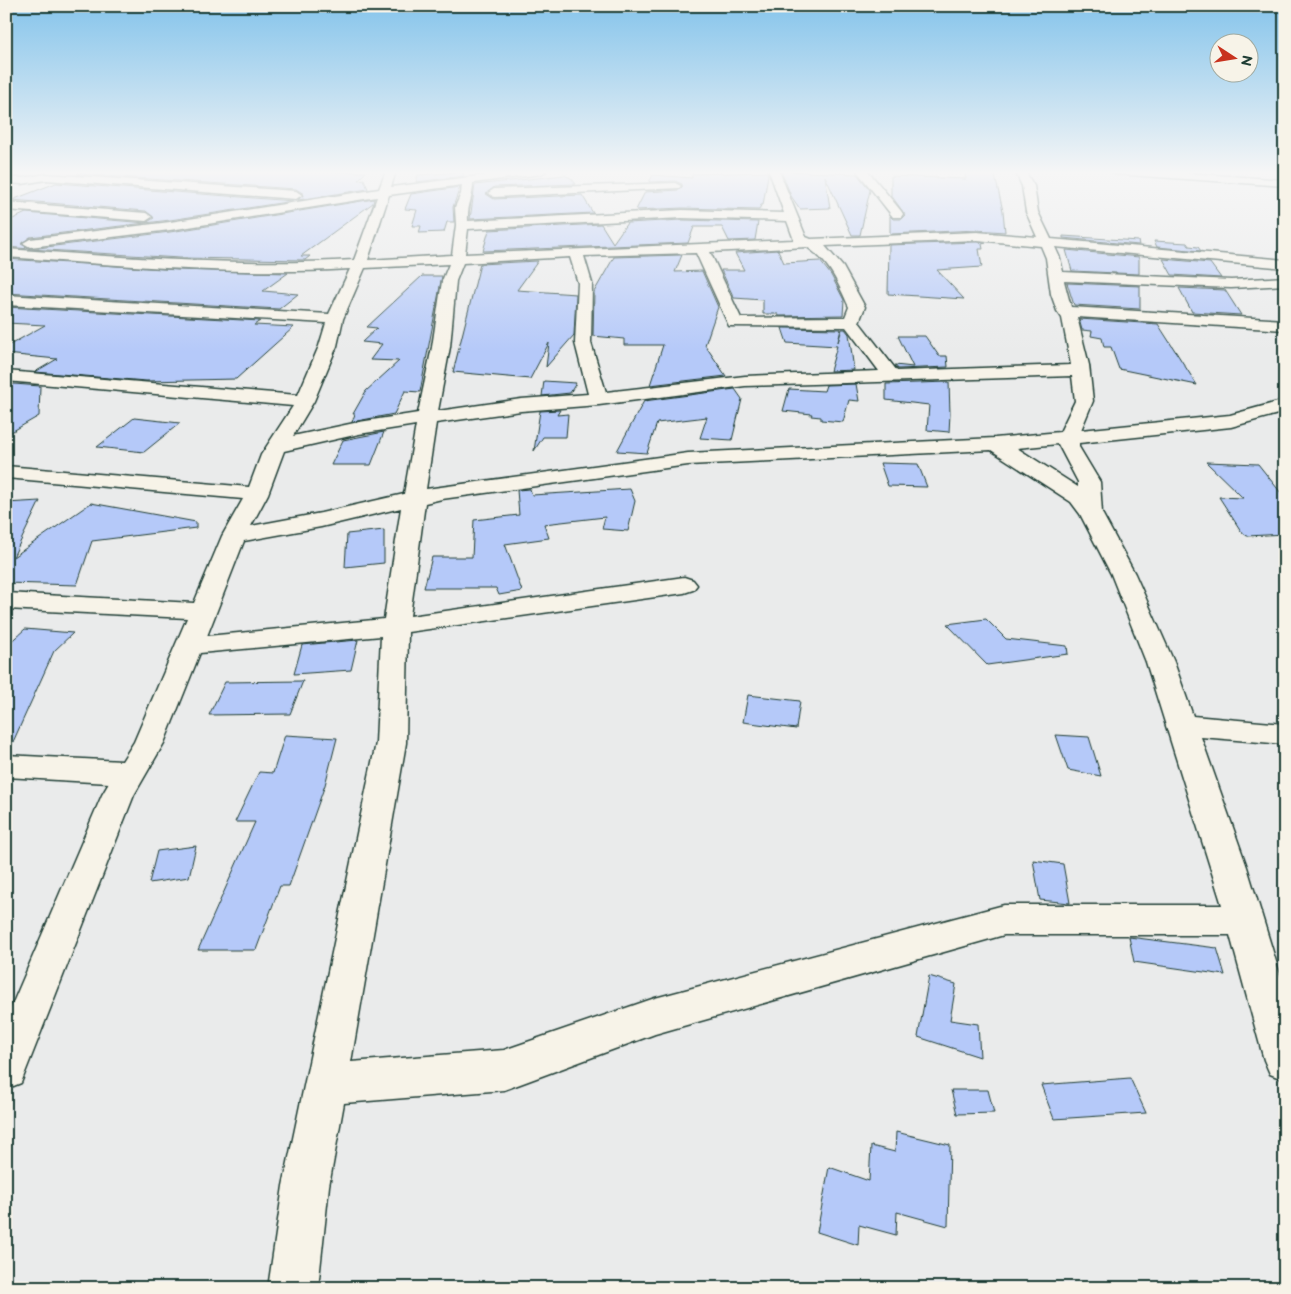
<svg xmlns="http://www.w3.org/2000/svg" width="1291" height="1294" font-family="'Balsamiq Sans',sans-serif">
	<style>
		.building { fill: #b5c9f9; stroke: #1f3d34 }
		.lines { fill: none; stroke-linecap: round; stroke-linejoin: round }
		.minor-casing { stroke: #1f3d34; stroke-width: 3 }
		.minor { fill: #f7f3e8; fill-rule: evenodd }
	</style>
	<rect width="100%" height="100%" fill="#eaebeb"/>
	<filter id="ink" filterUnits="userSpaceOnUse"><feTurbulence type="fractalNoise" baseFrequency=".02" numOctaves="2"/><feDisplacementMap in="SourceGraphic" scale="10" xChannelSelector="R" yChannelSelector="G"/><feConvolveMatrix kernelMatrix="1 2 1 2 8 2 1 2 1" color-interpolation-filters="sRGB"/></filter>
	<g filter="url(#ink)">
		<!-- building -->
		<g class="building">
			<polygon points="86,171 366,172 358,180 364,179 368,189 298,200 304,194 296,189 77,174"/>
			<polygon points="781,171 857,174 870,190 860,235 852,235 825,176 830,208 800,209 791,196"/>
			<polygon points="964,171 994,172 1003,211 1005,232 977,230 890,234 890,216 893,219 901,219 905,215 891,195 891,176 966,179"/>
			<polygon points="462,172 464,176 416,182 418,175"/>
			<polygon points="767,172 768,175 763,205 761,205 759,210 682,208 636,210 645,192 679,190 682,187 682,184 675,181 649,182 653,175 692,178 692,174"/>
			<polygon points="564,175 571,178 576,184 494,187 486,194 494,199 582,195 593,213 470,219 475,185"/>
			<polygon points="56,183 293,201 170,220 30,237 21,244 30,249 6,247 6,222 26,213 146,223 154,218 146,211 12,200"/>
			<polygon points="460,187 453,207 454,222 447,222 444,232 419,233 421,226 412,226 417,210 405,209 411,194"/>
			<polygon points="374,199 373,203 301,256 310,256 305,260 180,258 30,249 170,232"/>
			<polygon points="682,220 758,222 755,240 729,241 722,227 694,227 688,243 483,251 489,230 601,224 613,243 627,223"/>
			<polygon points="1063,236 1138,241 1139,245 1063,238"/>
			<polygon points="1154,241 1187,243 1189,246 1198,247 1201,251 1157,247"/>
			<polygon points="977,242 986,243 982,244 983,249 979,249 982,267 937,270 964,299 888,294 889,245"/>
			<polygon points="778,250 784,263 820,261 831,275 844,300 843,315 779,316 778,314 763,314 763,300 734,298 721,270 744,270 735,253"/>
			<polygon points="1066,250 1139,257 1139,274 1072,271"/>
			<polygon points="682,255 675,272 702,271 718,307 705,345 726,376 650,385 663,345 624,345 624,339 593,336 594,292 614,257"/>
			<polygon points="6,259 178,270 288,273 263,291 298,294 279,309 6,293"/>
			<polygon points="1163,259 1210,263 1221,278 1172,275"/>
			<polygon points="538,261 517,290 576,294 574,335 546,367 549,343 530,379 453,372 480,264"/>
			<polygon points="422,276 442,276 420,392 405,391 394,414 352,422 355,414 353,414 366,391 399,361 370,360 382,344 362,342 377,328 367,327"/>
			<polygon points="1067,283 1140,286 1140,309 1074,305"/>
			<polygon points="1179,288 1225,290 1241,315 1192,312"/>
			<polygon points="6,307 260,321 254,325 294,327 236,379 146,381 35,372 57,359 6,354 6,347 45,325 6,323"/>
			<polygon points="1079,319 1158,324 1197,385 1119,369 1111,347 1104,347 1102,338 1091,336 1092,331 1082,330"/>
			<polygon points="782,328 841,329 838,342 842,329 845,329 849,334 854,370 830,371 837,346 787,343"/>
			<polygon points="898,336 925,336 939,356 947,356 948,367 898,369 895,365 913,367"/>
			<polygon points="544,381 576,383 570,393 542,396"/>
			<polygon points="949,382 950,414 949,432 927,430 929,405 886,400 886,384"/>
			<polygon points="14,384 40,386 39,416 6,435 6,388"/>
			<polygon points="856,384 859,401 849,400 843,422 821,420 821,417 811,416 812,414 783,411 789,389 824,391 826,385"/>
			<polygon points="735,389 742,399 732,440 700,438 707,417 657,423 647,453 617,451 644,401"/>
			<polygon points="560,410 557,415 568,414 566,437 543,437 534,451 540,411"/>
			<polygon points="134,418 180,423 144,452 97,447"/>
			<polygon points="384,432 371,465 331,465 343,440"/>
			<polygon points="1206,462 1258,464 1285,498 1285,534 1247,536 1241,531 1219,497 1243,498"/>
			<polygon points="880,463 918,464 927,487 888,486"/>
			<polygon points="530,489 532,495 630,489 635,501 628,531 602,529 605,517 544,524 549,538 505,544 522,591 499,595 496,588 424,588 432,557 472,557 474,520 519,515 517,490"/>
			<polygon points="40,501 13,557 91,503 196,522 196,528 92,541 77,585 6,583 6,503"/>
			<polygon points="384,530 384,563 345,567 347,534"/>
			<polygon points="986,619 1006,639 1067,646 1068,654 987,665 947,624"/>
			<polygon points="25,629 73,633 54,651 8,753 6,753 6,646"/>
			<polygon points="358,640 351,670 294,674 302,645"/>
			<polygon points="303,681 290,714 209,715 225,682"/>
			<polygon points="748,695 800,701 796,729 743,722"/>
			<polygon points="285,735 337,738 325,785 289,886 280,886 256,950 198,950 255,822 235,822 259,772 273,773"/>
			<polygon points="1056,735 1089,737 1101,776 1068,770"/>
			<polygon points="196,846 189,877 149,883 157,851"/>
			<polygon points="1033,860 1063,864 1070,903 1040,900"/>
			<polygon points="1129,937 1217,948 1225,975 1134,962"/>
			<polygon points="929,976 956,984 950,1020 978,1024 980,1057 918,1037"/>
			<polygon points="1130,1078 1146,1113 1054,1119 1041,1085"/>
			<polygon points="951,1090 988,1090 994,1113 957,1114"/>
			<polygon points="896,1132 950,1145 948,1226 897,1212 896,1235 859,1225 858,1245 817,1232 829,1167 869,1181 871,1146 895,1152"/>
		</g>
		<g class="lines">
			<defs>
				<g id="minor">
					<path d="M386,171H396L391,187L518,171H546L541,174L473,183C473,199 467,204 468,221L682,210L784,213L769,171H779L806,237L811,239L977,232L1037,237L1026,212L1022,186L1015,171H1025L1034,186L1038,212L1051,239L1285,260V268L1055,247L1060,258L1063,272L1231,280L1285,277V285L1231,288L1064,281L1071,307L1285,320V330L1077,317L1089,365L1093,401L1081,430L1230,415L1285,400V412L1231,427L1079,443V447L1100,482L1102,513L1135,574L1174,662L1193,716L1285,724V744L1201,737L1247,867L1285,991V1080L1270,1074L1264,1060L1230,935H1004L655,1034L504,1090L344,1103L329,1186L318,1288H268L283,1186L376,743L381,636L200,653L164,743L134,795L21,1083L6,1089V1019L102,795L109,783L6,777V755L122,761L134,742L187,618L6,609V593L194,603L222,536L243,499L6,478V466L249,487L261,455L293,406L6,381V371L298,395L319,346L326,323L6,305V295L329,314L350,269C236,276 120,265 6,257V249C122,257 239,267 354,260L377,197L170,230L30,247L23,243L30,239L170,222L379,189ZM462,185L461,194L455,207L456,225L452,255L368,260L389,195ZM682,218L787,221L794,240L465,254L468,229ZM977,240L1041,246L1046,258L1051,294L1057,311L1062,318L1071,365L897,371L859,322L865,307L843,267L825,246ZM807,247C830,262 838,283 849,307L845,317L741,318L710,252ZM696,253L729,326L846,327L879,371L745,376L606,392L591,343L592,283L584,256ZM570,257L578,283L575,343L588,394L521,399L438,411L450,347L456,281L463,263ZM449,264L442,281L432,347L418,413L359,422L293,436L314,401L337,346L343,319L365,268ZM1072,376L1075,401L1060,432L995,438L688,453L426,489L436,423L521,411L599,405L745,386ZM416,425L404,494L321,513L251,526L268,494L284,451L359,434ZM1058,444L1078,482V487L1017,448ZM991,450L1071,502L1080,514L1111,574L1146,662L1222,905H1004L655,998L504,1050L351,1062L406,743L408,632L684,593L693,590L697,585L693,580L684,577L410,616L425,503L442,499L688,465ZM401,508L384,619L207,636L244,541L321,527Z"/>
					<polygon points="857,171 868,171 901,211 903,214 901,217 893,217"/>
					<polygon points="1110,171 1159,171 1285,180 1285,186 1115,174"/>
					<polygon points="46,174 296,191 302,195 296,199 46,180 22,184 6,183 6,177 22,178"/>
					<polygon points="675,183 681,186 679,188 494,197 488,193 494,189"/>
					<polygon points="6,202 146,213 152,217 146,221 6,210"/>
				</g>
			</defs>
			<!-- minor casing -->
			<use href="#minor" class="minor-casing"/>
			<!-- minor -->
			<use href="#minor" class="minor"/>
		</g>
	</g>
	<!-- sky -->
	<linearGradient id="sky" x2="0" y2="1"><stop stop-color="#85c4eb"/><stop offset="0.49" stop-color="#f6f6f6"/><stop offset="1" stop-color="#f6f6f6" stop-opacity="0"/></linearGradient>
	<rect width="1291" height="352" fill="url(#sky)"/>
	<!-- margin -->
	<rect width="1291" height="1294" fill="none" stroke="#f7f3e8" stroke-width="25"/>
	<rect x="12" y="12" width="1266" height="1269" fill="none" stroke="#1f3d34" stroke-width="2" filter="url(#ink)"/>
	<!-- north arrow -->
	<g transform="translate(1234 58) rotate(102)"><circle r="24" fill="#f7f3e8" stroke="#a1aaa0"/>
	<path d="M0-4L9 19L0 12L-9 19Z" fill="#c8321e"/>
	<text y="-8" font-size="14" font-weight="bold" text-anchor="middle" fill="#1f3d34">N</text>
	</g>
</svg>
